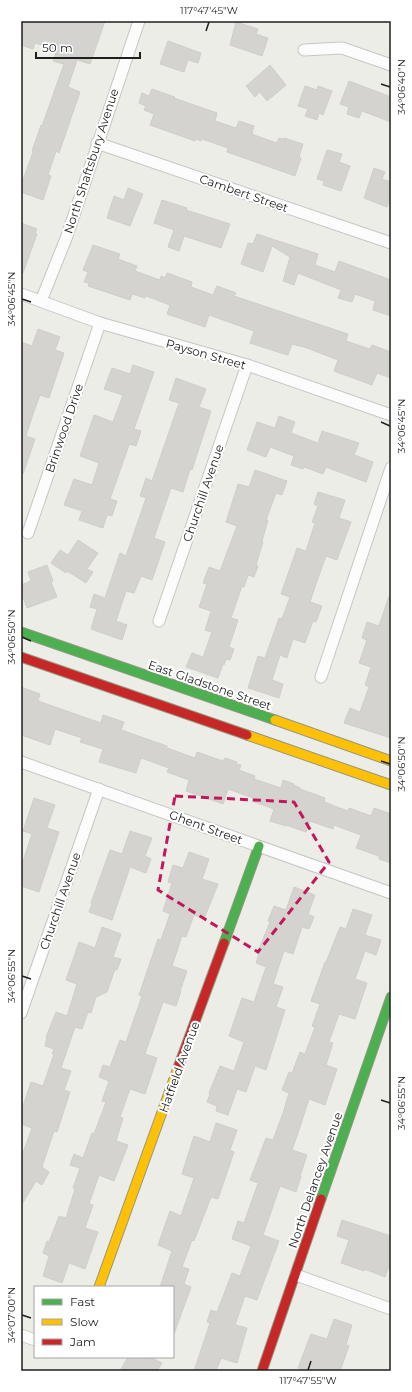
<svg xmlns="http://www.w3.org/2000/svg" width="412" height="1392" font-family="Montserrat,sans-serif">
	<style>
		.building { fill: #d4d3cf; stroke: #d0cec9 }
		.lines { fill: none; stroke-linecap: round; stroke-linejoin: round }
		.street-casing { stroke: #c6c6c4; stroke-width: 13 }
		.fast-casing { stroke: #93987f; stroke-width: 11 }
		.slow-casing { stroke: #93987f; stroke-width: 11 }
		.jam-casing { stroke: #93987f; stroke-width: 11 }
		.street { stroke: #fcfcfc; stroke-width: 11 }
		.fast { stroke: #4caf50; stroke-width: 9 }
		.slow { stroke: #ffc107; stroke-width: 9 }
		.jam { stroke: #c62828; stroke-width: 9 }
		.marked { fill: none; stroke: #c2185b; stroke-width: 3; stroke-dasharray: 8 5; stroke-linejoin: round }
		.ticks { fill: none; stroke: #1f1f1f; stroke-width: 1.5 }
		.labels { text-anchor: middle; dominant-baseline: central; stroke-width: 4; stroke-linejoin: round; paint-order: stroke }
		.street-label { font-size: 12px; fill: #1f1f1f; stroke: #fff }
		.neatline { fill: none; stroke: #1f1f1f; stroke-width: 1.5 }
		.ticks-label { font-size: 10px; text-anchor: middle; fill: #1f1f1f }
	</style>
	<rect width="100%" height="100%" fill="#edede8"/>
	<!-- building -->
	<g class="building">
		<polygon points="21,21 105,21 90,64 77,60 68,87 80,92 59,153 56,151 48,175 51,176 43,200 21,192 21,179 23,180 33,152 32,151 41,125 42,126 64,64 53,61 57,50 35,43 33,49 21,45"/>
		<polygon points="236,22 255,28 258,29 256,34 268,38 262,56 230,45"/>
		<polygon points="168,41 201,53 198,63 188,60 184,72 160,64"/>
		<polygon points="270,65 286,85 267,101 260,92 255,97 246,86"/>
		<polygon points="349,81 391,97 391,122 362,111 359,118 347,114 349,107 340,104"/>
		<polygon points="305,86 317,90 318,86 332,91 323,115 319,113 317,120 305,116 308,109 298,106"/>
		<polygon points="152,89 175,97 174,98 217,113 215,121 236,128 239,121 254,126 252,133 254,135 277,143 279,138 283,139 284,138 303,144 299,157 301,158 295,176 227,152 228,148 202,139 201,141 196,139 195,141 150,125 154,114 144,110 146,106 139,103 142,93 149,96"/>
		<polygon points="327,150 342,154 339,162 350,166 341,191 323,185 324,181 317,179"/>
		<polygon points="374,168 385,172 382,179 391,182 391,196 387,207 364,198"/>
		<polygon points="128,188 143,194 130,226 107,218 114,196 124,200"/>
		<polygon points="162,200 187,208 186,210 230,224 221,248 184,236 179,251 168,247 174,230 154,223"/>
		<polygon points="21,223 37,229 35,233 37,234 23,273 21,273"/>
		<polygon points="257,234 318,254 315,265 335,272 339,261 391,280 391,316 373,310 375,301 355,294 352,302 338,298 341,290 298,273 294,285 283,281 290,257 272,246 263,272 241,264 248,243 253,244"/>
		<polygon points="93,245 120,254 118,259 137,266 135,271 160,280 161,276 165,278 167,273 192,282 191,287 213,295 217,286 236,293 234,296 348,334 346,341 370,349 372,345 391,352 391,378 377,373 372,385 334,371 338,360 307,348 292,344 288,355 284,354 250,343 254,331 209,315 205,327 167,314 170,305 146,296 145,298 132,294 130,300 88,286 89,283 84,282 88,272 83,270"/>
		<polygon points="38,329 60,337 55,350 64,353 49,398 40,395 32,417 26,436 35,439 23,474 21,474 21,342 32,346"/>
		<polygon points="133,365 154,372 134,429 141,431 136,446 129,444 129,445 110,499 117,501 112,516 107,515 103,528 79,520 82,511 64,505 74,479 92,485 99,463 80,456 94,415 113,422 123,395 104,389 112,368 130,374"/>
		<polygon points="176,378 206,389 199,407 211,411 192,470 190,469 183,492 171,488 154,538 165,542 152,580 141,576 134,593 126,591 116,621 127,625 122,640 91,629 97,609 90,607 94,594 105,598 120,553 126,556 146,498 140,496 146,478 152,481 179,403 169,400"/>
		<polygon points="279,416 295,422 291,433 318,443 322,431 359,443 354,455 373,462 366,482 326,467 323,474 304,467 303,469 291,465 294,456 270,447 266,457 247,450 257,422 275,428"/>
		<polygon points="255,470 287,481 282,495 276,493 266,520 268,520 262,541 263,542 256,565 258,566 254,577 248,575 244,587 242,586 231,618 238,620 229,647 234,649 230,660 226,659 224,665 223,664 218,678 186,667 192,653 203,657 212,632 205,630 211,611 199,607 207,584 203,583 209,567 220,571 237,526 226,522 238,484 249,487"/>
		<polygon points="318,492 345,500 339,518 351,522 337,560 326,556 316,584 310,602 322,606 316,622 313,621 305,643 293,639 287,658 280,655 272,680 283,684 279,698 248,688 258,656 265,658 279,618 282,619 290,597 281,594 297,548 306,551 315,523 312,522 318,506 314,504"/>
		<polygon points="78,540 98,553 87,569 93,572 86,583 67,571 66,573 51,563 60,550 68,555"/>
		<polygon points="47,565 53,581 51,582 57,597 27,608 21,592 21,585 31,581 28,572"/>
		<polygon points="389,596 391,597 391,738 344,723 350,708 360,712 369,687 365,685 371,667 359,663 367,640 362,638 367,622 379,626"/>
		<polygon points="21,687 40,694 38,701 101,723 103,715 124,722 121,730 167,746 167,748 195,758 197,752 223,761 225,758 237,762 236,764 241,765 239,770 255,776 254,779 281,788 283,780 294,784 294,785 300,788 300,789 325,798 324,802 348,811 349,808 371,816 374,808 391,814 391,863 379,859 379,856 356,848 361,835 334,825 333,829 310,821 306,832 286,825 286,826 270,821 274,809 252,801 253,798 228,789 223,804 209,799 186,791 189,780 167,772 169,768 141,758 136,773 99,762 103,749 80,742 82,738 55,729 50,745 21,735"/>
		<polygon points="34,798 55,805 47,828 59,832 39,892 21,886 21,867 32,834 23,831"/>
		<polygon points="130,831 152,838 145,856 151,859 146,873 130,867 112,920 89,912 92,904 91,903 110,850 122,854"/>
		<polygon points="189,852 209,859 202,879 218,884 204,919 194,915 186,937 182,936 172,966 187,971 180,991 181,991 176,1006 163,1002 146,1051 145,1054 157,1058 145,1094 130,1089 120,1117 123,1118 116,1141 128,1145 114,1181 99,1175 89,1204 93,1205 85,1228 98,1232 85,1269 69,1263 62,1283 43,1276 49,1256 43,1253 47,1241 49,1242 59,1216 66,1218 75,1189 73,1188 80,1168 70,1165 74,1154 83,1158 92,1133 94,1134 106,1102 102,1101 109,1081 99,1077 103,1065 110,1067 120,1040 126,1042 142,996 139,995 158,939 161,940 170,914 163,911 172,883 168,882 173,865 183,868"/>
		<polygon points="294,887 315,895 308,914 314,917 309,929 302,927 293,954 284,951 273,984 283,987 276,1007 285,1010 266,1070 255,1066 246,1092 237,1089 228,1115 216,1111 217,1106 207,1102 210,1094 209,1093 220,1066 234,1071 244,1042 229,1036 242,998 254,1002 266,967 256,963 259,954 257,954 270,922 268,921 274,906 286,910"/>
		<polygon points="353,909 372,915 365,935 381,940 376,955 365,951 355,979 367,983 355,1019 339,1014 329,1042 333,1043 326,1065 337,1069 325,1105 309,1099 299,1130 292,1150 307,1155 300,1176 301,1176 296,1192 280,1186 263,1235 279,1241 257,1300 245,1296 235,1325 247,1328 237,1363 221,1358 216,1371 194,1371 210,1323 207,1322 211,1310 217,1312 232,1273 240,1276 251,1246 232,1239 238,1221 244,1223 258,1183 250,1180 266,1138 273,1140 283,1113 289,1093 282,1090 289,1072 292,1073 300,1052 305,1054 315,1027 312,1026 320,1004 311,1001 325,962 326,962 340,927 346,929"/>
		<polygon points="102,927 121,934 113,957 121,959 117,970 115,969 107,992 96,997 91,1013 88,1012 82,1029 75,1027 61,1068 71,1071 64,1090 70,1092 57,1132 54,1131 42,1167 49,1172 42,1185 36,1181 21,1206 21,1158 32,1128 21,1124 21,1112 31,1082 43,1086 54,1054 52,1054 54,1049 45,1046 47,1038 46,1037 56,1012 67,1016 77,984 66,980 79,942 95,948"/>
		<polygon points="216,1123 237,1130 230,1150 234,1152 218,1199 211,1197 194,1241 192,1240 182,1267 189,1269 184,1284 191,1287 174,1334 173,1333 173,1287 160,1287 172,1251 158,1245 170,1211 181,1216 194,1178 182,1174 194,1136 210,1142"/>
		<polygon points="342,1220 391,1236 391,1261 385,1277 364,1269 364,1271 341,1263 349,1240 337,1236"/>
		<polygon points="334,1319 352,1325 346,1345 349,1346 340,1371 307,1371 298,1368 311,1334 327,1339"/>
		<polygon points="128,1357 150,1357 162,1363 157,1371 120,1371"/>
	</g>
	<g class="lines">
		<defs>
			<g id="street">
				<polyline points="304,50 342,48 391,65"/>
				<polyline points="97,143 391,243"/>
				<polyline points="21,294 100,323 247,365 391,415"/>
				<polyline points="41,301 67,236 139,21"/>
				<polyline points="28,533 100,323"/>
				<polyline points="159,621 247,365"/>
				<polyline points="321,677 391,468"/>
				<polyline points="21,762 391,893"/>
				<polyline points="21,1013 99,789"/>
				<polyline points="296,1275 391,1309"/>
				<polyline points="21,1335 35,1340"/>
			</g>
			<g id="fast">
				<polyline points="21,632 275,720"/>
				<polyline points="224,943 259,846"/>
				<polyline points="321,1199 391,997"/>
			</g>
			<g id="slow">
				<polyline points="275,720 391,761"/>
				<polyline points="247,735 391,785"/>
				<polyline points="99,1287 179,1065"/>
			</g>
			<g id="jam">
				<polyline points="21,657 247,735"/>
				<polyline points="179,1065 224,943"/>
				<polyline points="262,1371 321,1199"/>
			</g>
		</defs>
		<!-- street casing -->
		<use href="#street" class="street-casing"/>
		<!-- fast casing -->
		<use href="#fast" class="fast-casing"/>
		<!-- slow casing -->
		<use href="#slow" class="slow-casing"/>
		<!-- jam casing -->
		<use href="#jam" class="jam-casing"/>
		<!-- street -->
		<use href="#street" class="street"/>
		<!-- fast -->
		<use href="#fast" class="fast"/>
		<!-- slow -->
		<use href="#slow" class="slow"/>
		<!-- jam -->
		<use href="#jam" class="jam"/>
	</g>
	<!-- marked area -->
	<path class="marked" d="M175,796L294,802L329,862L258,952L158,890Z"/>
	<!-- ticks -->
	<path class="ticks" d="M206,31L209,22M381,84L390,87M22,299L31,302M381,422L390,426M22,637L31,641M381,761L390,764M22,976L31,979M381,1100L390,1103M22,1315L31,1318M308,1370L311,1361"/>
	<g class="labels">
		<!-- street labels -->
		<g class="street-label">
			<text transform="translate(91 161) rotate(-72)">North Shaftsbury Avenue</text>
			<text transform="translate(244 193) rotate(19)">Cambert Street</text>
			<text transform="translate(206 354) rotate(16)">Payson Street</text>
			<text transform="translate(64 428) rotate(-71)">Brinwood Drive</text>
			<text transform="translate(203 493) rotate(-71)">Churchill Avenue</text>
			<text transform="translate(210 685) rotate(19)">East Gladstone Street</text>
			<text transform="translate(206 827) rotate(20)">Ghent Street</text>
			<text transform="translate(60 901) rotate(-71)">Churchill Avenue</text>
			<text transform="translate(179 1067) rotate(-70)">Hatfield Avenue</text>
			<text transform="translate(315 1180) rotate(-71)">North Delancey Avenue</text>
		</g>
	</g>
	<!-- border -->
	<rect width="412" height="1392" fill="none" stroke="#ffffff" stroke-width="44"/>
	<!-- legend -->
	<rect x="34" y="1286" width="140" height="72" fill="#ffffff" stroke="#a5a5a5"/>
	<rect x="42" y="1299" width="20" height="6" fill="#4caf50" stroke="#a5a5a5"/>
	<text x="70" y="1306" font-size="12" fill="#1f1f1f">Fast</text>
	<rect x="42" y="1319" width="20" height="6" fill="#ffc107" stroke="#a5a5a5"/>
	<text x="70" y="1326" font-size="12" fill="#1f1f1f">Slow</text>
	<rect x="42" y="1339" width="20" height="6" fill="#c62828" stroke="#a5a5a5"/>
	<text x="70" y="1346" font-size="12" fill="#1f1f1f">Jam</text>
	<!-- scale -->
	<path d="M36 52v6h104v-6" fill="none" stroke="#1f1f1f" stroke-width="2"/>
	<text x="42" y="52" font-size="12" fill="#1f1f1f" stroke="#ffffff" stroke-width="3" paint-order="stroke">50 m</text>
	<rect x="22" y="22" width="368" height="1348" class="neatline"/>
	<g class="ticks-label">
		<text x="209" y="14">117°47'45"W</text>
		<text transform="translate(401 87) rotate(-90)" y="4">34°06'40"N</text>
		<text transform="translate(11 299) rotate(-90)" y="4">34°06'45"N</text>
		<text transform="translate(401 426) rotate(-90)" y="4">34°06'45"N</text>
		<text transform="translate(11 637) rotate(-90)" y="4">34°06'50"N</text>
		<text transform="translate(401 764) rotate(-90)" y="4">34°06'50"N</text>
		<text transform="translate(11 976) rotate(-90)" y="4">34°06'55"N</text>
		<text transform="translate(401 1103) rotate(-90)" y="4">34°06'55"N</text>
		<text transform="translate(11 1315) rotate(-90)" y="4">34°07'00"N</text>
		<text x="308" y="1384">117°47'55"W</text>
	</g>
</svg>
